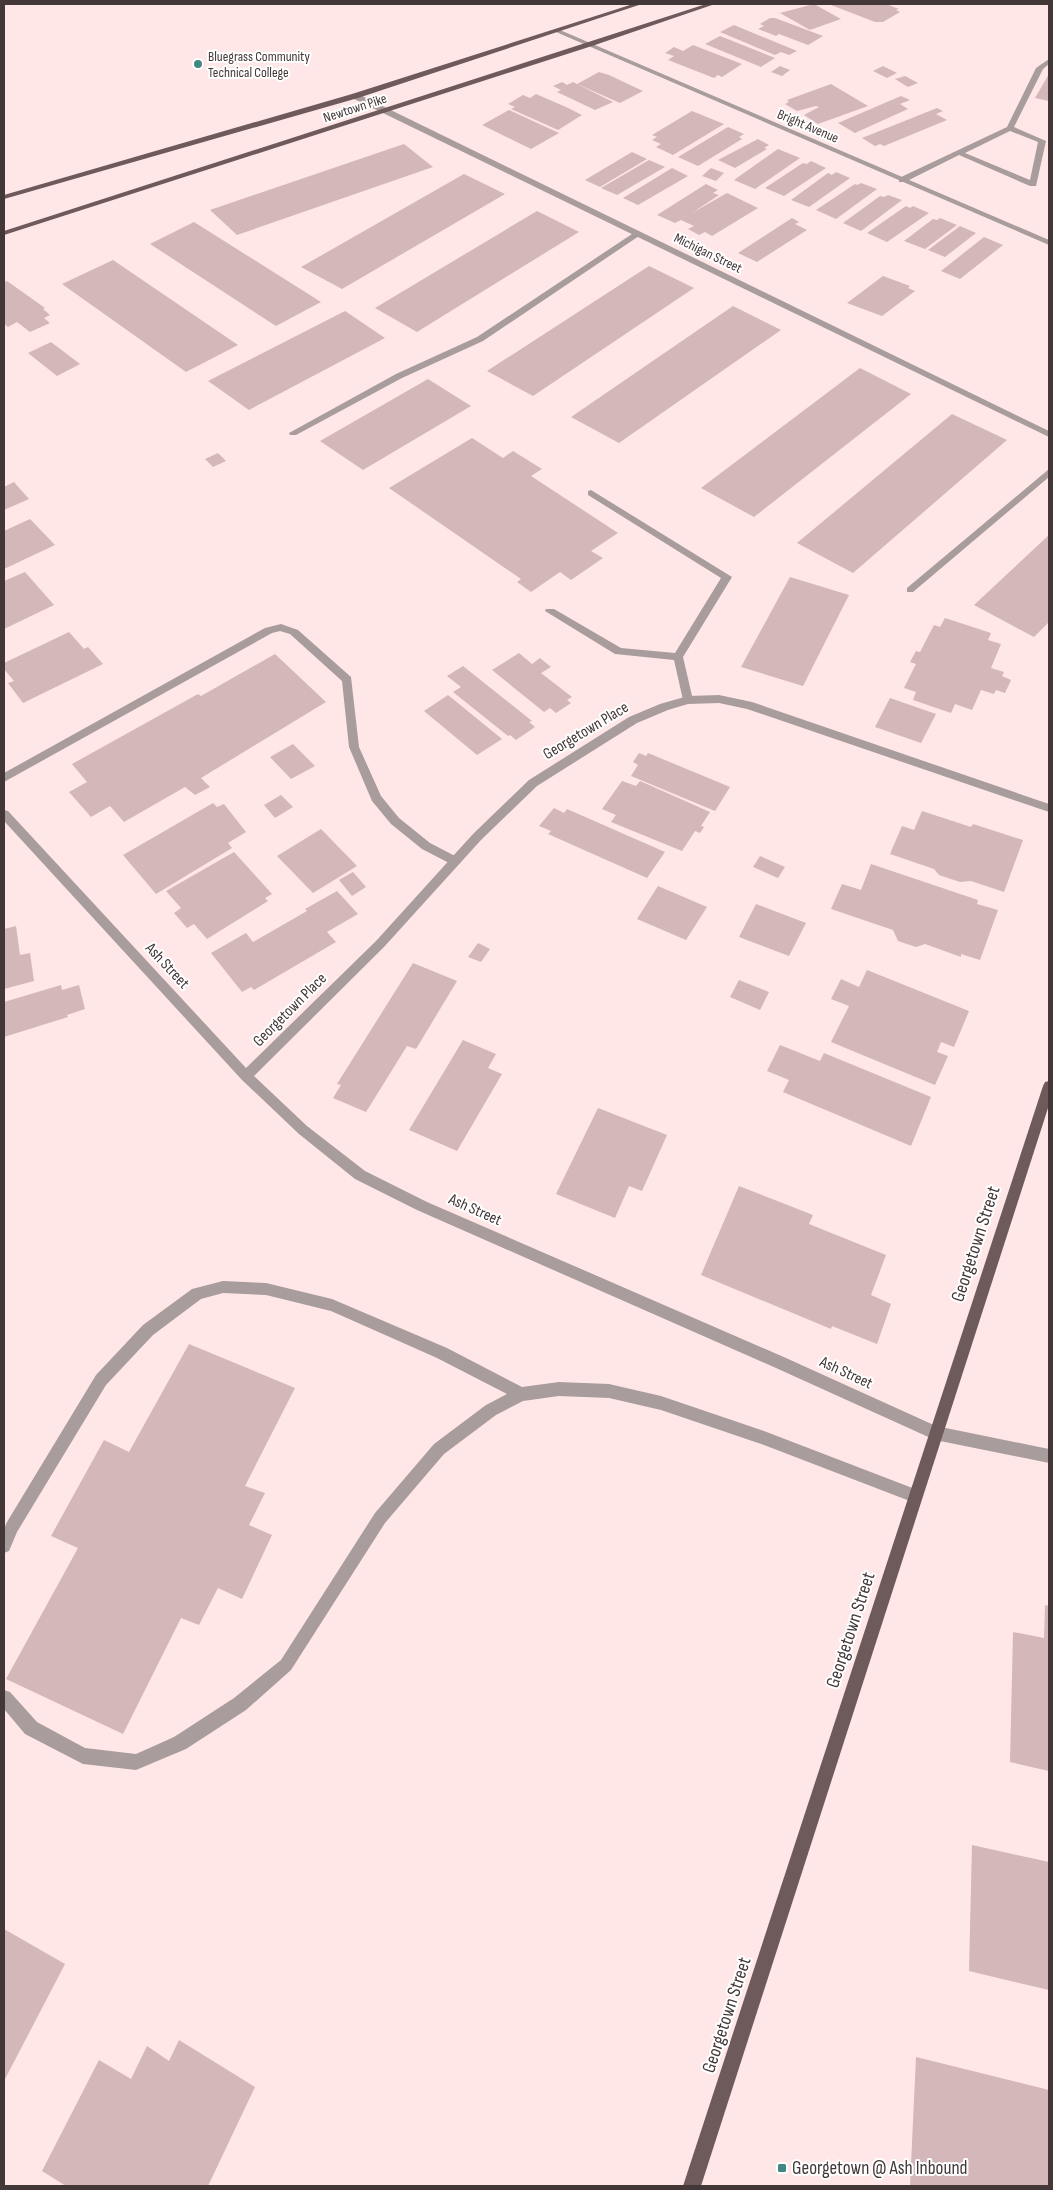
<svg xmlns="http://www.w3.org/2000/svg" width="1053" height="2190" font-family="'Sofia Sans Condensed',sans-serif">
	<style>
		.building { fill: #d4b7b8 }
		.lines { fill: none; stroke-linecap: round; stroke-linejoin: round }
		.service { fill: #a99c9c; fill-rule: evenodd }
		.minor { fill: #a99c9c; fill-rule: evenodd }
		.primary { fill: #6f5a5b; fill-rule: evenodd }
		.poi-dot { fill: #408883; stroke: #fff; stroke-width: 2 }
		.labels { text-anchor: middle; dominant-baseline: central; stroke-width: 4; stroke-linejoin: round; paint-order: stroke }
		.far-poi-label { font-size: 14px; fill: #433738; stroke: #fff; text-anchor: start }
		.far-street-label { font-size: 14px; fill: #433738; stroke: #fff }
		.street-label { font-size: 16px; fill: #433738; stroke: #fff }
		.near-street-label { font-size: 19px; fill: #433738; stroke: #fff }
		.near-poi-label { font-size: 19px; fill: #433738; stroke: #fff; text-anchor: start }
	</style>
	<rect width="100%" height="100%" fill="#ffe7e7"/>
	<!-- building -->
	<g class="building">
		<polygon points="814,4 841,19 810,30 780,13"/>
		<polygon points="834,4 886,4 899,9 896,10 900,12 883,22 875,22 831,5"/>
		<polygon points="770,18 775,18 823,36 808,45 779,34 776,36 758,29 764,26 760,24"/>
		<polygon points="734,25 797,51 789,55 781,52 775,55 720,32"/>
		<polygon points="720,36 775,58 761,67 705,44"/>
		<polygon points="693,45 742,64 722,77 718,75 714,78 668,60 674,56 665,53 674,47 683,51"/>
		<polygon points="780,66 790,70 782,76 771,72"/>
		<polygon points="883,66 897,73 887,78 873,71"/>
		<polygon points="599,72 609,75 643,91 620,103 577,84"/>
		<polygon points="1049,74 1049,101 1035,98"/>
		<polygon points="905,76 918,83 908,87 895,79"/>
		<polygon points="562,82 567,85 573,82 613,102 595,110 557,92 561,90 553,86"/>
		<polygon points="831,84 868,106 818,124 804,115 819,107 816,106 797,111 785,104 789,102 787,100"/>
		<polygon points="536,94 566,107 582,115 558,130 511,109 515,107 508,104 523,95 530,98"/>
		<polygon points="901,96 910,100 900,104 908,109 855,133 838,123"/>
		<polygon points="937,108 943,111 936,114 947,120 884,146 880,144 875,146 862,138"/>
		<polygon points="509,110 559,133 531,149 482,125"/>
		<polygon points="692,111 724,124 673,155 656,147 661,144 652,140 657,137 652,135"/>
		<polygon points="728,127 744,134 739,137 742,139 698,166 678,157"/>
		<polygon points="758,139 769,145 764,148 767,149 735,168 718,160"/>
		<polygon points="404,144 433,167 237,235 210,210"/>
		<polygon points="778,149 800,158 755,189 734,180"/>
		<polygon points="632,152 647,159 600,187 585,180"/>
		<polygon points="649,160 665,167 617,195 601,188"/>
		<polygon points="811,161 826,168 784,196 765,188 803,163 807,164"/>
		<polygon points="672,168 688,176 638,205 623,198"/>
		<polygon points="711,168 724,173 716,181 702,176"/>
		<polygon points="836,172 850,178 809,207 791,200 828,173 832,175"/>
		<polygon points="464,174 505,194 342,289 301,267"/>
		<polygon points="861,183 877,189 836,219 816,210 855,184 857,185"/>
		<polygon points="706,184 718,190 713,193 719,195 692,213 727,193 758,208 712,236 705,232 699,235 688,229 694,226 681,220 675,223 657,215"/>
		<polygon points="888,195 902,200 861,231 843,223 880,196 884,197"/>
		<polygon points="906,206 910,208 913,206 929,213 887,242 867,233"/>
		<polygon points="537,211 579,232 417,332 375,308"/>
		<polygon points="792,218 799,222 795,224 807,230 757,262 738,253"/>
		<polygon points="940,218 957,225 925,249 904,241 933,219 937,220"/>
		<polygon points="194,222 321,302 276,326 150,244"/>
		<polygon points="960,226 976,233 945,257 928,250"/>
		<polygon points="984,237 1003,245 960,279 941,271"/>
		<polygon points="113,260 238,345 186,372 62,284"/>
		<polygon points="649,266 694,288 533,396 487,371"/>
		<polygon points="883,276 910,286 908,288 915,291 882,316 847,303"/>
		<polygon points="7,281 45,308 43,309 50,315 44,318 50,323 30,332 17,322 8,327 4,324 4,282"/>
		<polygon points="733,306 781,330 619,443 571,417"/>
		<polygon points="345,311 385,338 249,410 208,381"/>
		<polygon points="51,342 80,364 57,376 28,353"/>
		<polygon points="860,368 911,394 754,517 701,488"/>
		<polygon points="428,379 471,406 363,470 320,441"/>
		<polygon points="952,414 1007,440 853,573 797,543"/>
		<polygon points="472,438 503,458 513,451 542,469 531,476 618,533 591,551 603,558 571,580 560,572 531,592 517,582 521,579 389,488"/>
		<polygon points="218,453 226,461 213,467 205,459"/>
		<polygon points="14,482 29,499 4,510 4,487"/>
		<polygon points="30,519 55,545 4,569 4,531"/>
		<polygon points="1049,535 1049,622 1034,637 974,605"/>
		<polygon points="25,572 54,605 4,629 4,581"/>
		<polygon points="790,577 849,595 803,686 741,667"/>
		<polygon points="945,618 991,633 988,640 1001,644 991,668 1004,672 1002,676 1011,680 1005,693 996,690 994,694 981,690 972,710 955,704 951,713 913,700 916,692 904,688 916,664 910,662 916,651 920,652 934,625 940,627"/>
		<polygon points="69,632 84,649 88,647 103,664 23,703 8,683 14,681 4,669 4,663"/>
		<polygon points="519,653 532,664 540,658 551,667 541,673 572,697 567,700 571,703 556,713 550,708 544,712 492,670"/>
		<polygon points="275,654 326,702 201,778 210,787 195,795 185,787 124,822 110,806 91,817 69,792 87,782 72,764 198,694 201,696"/>
		<polygon points="463,666 532,721 529,722 535,727 516,740 510,735 508,736 453,692 461,687 447,676"/>
		<polygon points="448,695 502,739 477,755 424,711"/>
		<polygon points="890,698 936,714 921,743 875,727"/>
		<polygon points="293,744 315,766 291,779 270,757"/>
		<polygon points="639,753 646,756 648,753 730,787 715,811 631,776 638,765 633,762"/>
		<polygon points="622,781 636,786 640,781 710,812 701,826 704,827 700,833 695,831 682,851 611,822 616,815 602,809"/>
		<polygon points="281,795 293,807 275,818 264,805"/>
		<polygon points="213,803 217,807 224,804 246,832 228,843 232,848 156,894 123,855"/>
		<polygon points="554,808 564,813 567,809 665,852 647,878 548,834 551,831 539,826"/>
		<polygon points="922,811 971,827 973,824 1023,840 1004,892 971,881 960,882 939,875 934,869 890,854 902,826 914,830"/>
		<polygon points="321,829 357,866 313,893 277,856"/>
		<polygon points="234,852 272,894 265,898 268,901 207,939 194,924 187,928 174,913 181,908 166,891"/>
		<polygon points="760,856 785,867 778,878 753,867"/>
		<polygon points="871,864 978,900 977,904 998,910 980,960 961,954 961,957 925,944 916,947 898,941 893,930 831,909 842,884 861,890"/>
		<polygon points="353,872 366,887 352,896 339,880"/>
		<polygon points="658,886 707,907 686,940 637,919"/>
		<polygon points="337,891 358,914 327,932 336,942 254,990 251,987 242,992 211,953 246,933 253,942 307,911 305,909"/>
		<polygon points="756,904 806,923 789,956 739,937"/>
		<polygon points="16,926 20,955 30,953 34,981 4,989 4,929"/>
		<polygon points="478,943 490,949 481,962 468,957"/>
		<polygon points="413,963 457,981 416,1049 407,1046 366,1112 333,1098 341,1085 337,1084"/>
		<polygon points="867,970 969,1011 954,1047 941,1042 937,1052 948,1056 935,1085 831,1042 849,1006 831,999 841,979 859,987"/>
		<polygon points="739,980 769,992 760,1010 730,997"/>
		<polygon points="61,985 62,990 79,985 85,1009 67,1015 68,1017 4,1037 4,1002"/>
		<polygon points="463,1040 496,1054 488,1068 502,1074 457,1151 409,1130"/>
		<polygon points="780,1045 820,1061 824,1053 931,1097 911,1146 783,1092 789,1080 767,1071"/>
		<polygon points="598,1108 667,1135 642,1191 629,1186 615,1218 556,1194"/>
		<polygon points="739,1186 813,1215 809,1224 886,1255 871,1295 891,1304 877,1344 832,1326 831,1329 701,1275"/>
		<polygon points="189,1344 295,1388 245,1486 265,1493 249,1525 272,1535 242,1599 218,1588 199,1625 181,1618 123,1734 6,1679 78,1548 51,1536 104,1440 129,1452"/>
		<polygon points="1045,1605 1049,1606 1049,1771 1010,1762 1013,1632 1044,1638"/>
		<polygon points="972,1845 1049,1862 1049,1990 969,1971"/>
		<polygon points="4,1929 65,1964 4,2081"/>
		<polygon points="179,2040 255,2087 208,2186 66,2186 42,2171 99,2060 131,2079 147,2046 169,2061"/>
		<polygon points="916,2057 1049,2090 1049,2186 910,2186"/>
	</g>
	<g class="lines">
		<!-- service -->
		<g class="service">
			<path d="M1049,59V64L1043,69L1014,127L1046,141L1036,186H1030L959,155L905,182H899V178L1007,127L1036,68ZM1010,131L1038,142L1030,180L965,153Z"/>
			<polygon points="635,232 642,234 483,341 402,378 296,435 290,435 289,433 396,374 477,337"/>
			<polygon points="1049,469 1049,477 913,592 907,592 907,588"/>
			<polygon points="591,490 732,577 683,657 693,700 692,703 684,703 683,700 674,660 615,654 545,611 546,609 554,609 621,648 675,653 721,578 588,495 588,491"/>
			<polygon points="281,624 298,630 351,677 359,747 381,796 399,818 430,843 459,858 461,861 459,864 451,864 422,849 391,824 372,801 349,747 342,681 290,634 280,631 272,633 4,782 4,773 265,628"/>
			<polygon points="223,1281 266,1283 332,1299 447,1348 522,1387 559,1382 609,1384 661,1396 764,1431 915,1489 920,1491 922,1496 920,1501 915,1503 764,1445 661,1410 609,1398 559,1396 523,1401 496,1415 444,1454 385,1523 291,1670 246,1710 186,1749 136,1770 83,1764 25,1734 4,1709 4,1690 10,1692 37,1722 85,1748 136,1754 174,1737 234,1698 281,1660 375,1513 434,1444 486,1405 507,1394 437,1358 331,1311 266,1295 223,1293 201,1299 153,1335 106,1385 17,1532 9,1551 4,1553 4,1529 7,1522 96,1375 143,1325 192,1289"/>
		</g>
		<!-- minor -->
		<g class="minor">
			<polygon points="556,30 560,30 1049,240 1049,245 556,32"/>
			<polygon points="352,94 358,94 1049,431 1049,437 352,98"/>
			<polygon points="719,695 752,702 1049,804 1049,812 747,709 719,703 688,704 668,710 637,723 537,786 481,840 384,947 254,1076 307,1126 365,1171 427,1202 786,1358 936,1426 1049,1449 1049,1463 935,1440 776,1368 417,1210 355,1179 299,1134 242,1080 4,821 4,810 8,811 246,1068 376,941 473,834 529,780 629,717 660,704 688,696"/>
		</g>
		<!-- primary -->
		<g class="primary">
			<polygon points="633,4 642,4 358,98 4,199 4,195 352,94"/>
			<polygon points="706,4 715,4 592,46 4,235 4,231"/>
			<polygon points="1049,1081 1049,1105 701,2186 683,2186 1043,1086 1045,1082"/>
		</g>
	</g>
	<!-- markers -->
	<g class="poi-dot">
		<circle cx="198" cy="64" r="5"/>
		<rect x="777" y="2163" width="10" height="10" rx="2.5"/>
	</g>
	<g class="labels">
		<!-- far-poi labels -->
		<g class="far-poi-label">
			<text x="208" y="56">Bluegrass Community<tspan x="208" dy="16">Technical College</tspan></text>
		</g>
		<!-- far-street labels -->
		<g class="far-street-label">
			<text transform="translate(355 108) rotate(-18)">Newtown Pike</text>
			<text transform="translate(808 126) rotate(23)">Bright Avenue</text>
			<text transform="translate(708 253) rotate(26)">Michigan Street</text>
		</g>
		<!-- street labels -->
		<g class="street-label">
			<text transform="translate(586 731) rotate(-31)">Georgetown Place</text>
			<text transform="translate(167 966) rotate(47)">Ash Street</text>
			<text transform="translate(290 1010) rotate(-45)">Georgetown Place</text>
			<text transform="translate(475 1210) rotate(24)">Ash Street</text>
			<text transform="translate(846 1373) rotate(25)">Ash Street</text>
		</g>
		<!-- near-street labels -->
		<g class="near-street-label">
			<text transform="translate(976 1244) rotate(-72)">Georgetown Street</text>
			<text transform="translate(851 1630) rotate(-72)">Georgetown Street</text>
			<text transform="translate(727 2015) rotate(-72)">Georgetown Street</text>
		</g>
		<!-- near-poi labels -->
		<g class="near-poi-label">
			<text x="792" y="2168">Georgetown @ Ash Inbound</text>
		</g>
	</g>
	<!-- border -->
	<rect width="1053" height="2190" fill="none" stroke="#433738" stroke-width="10"/>
</svg>
